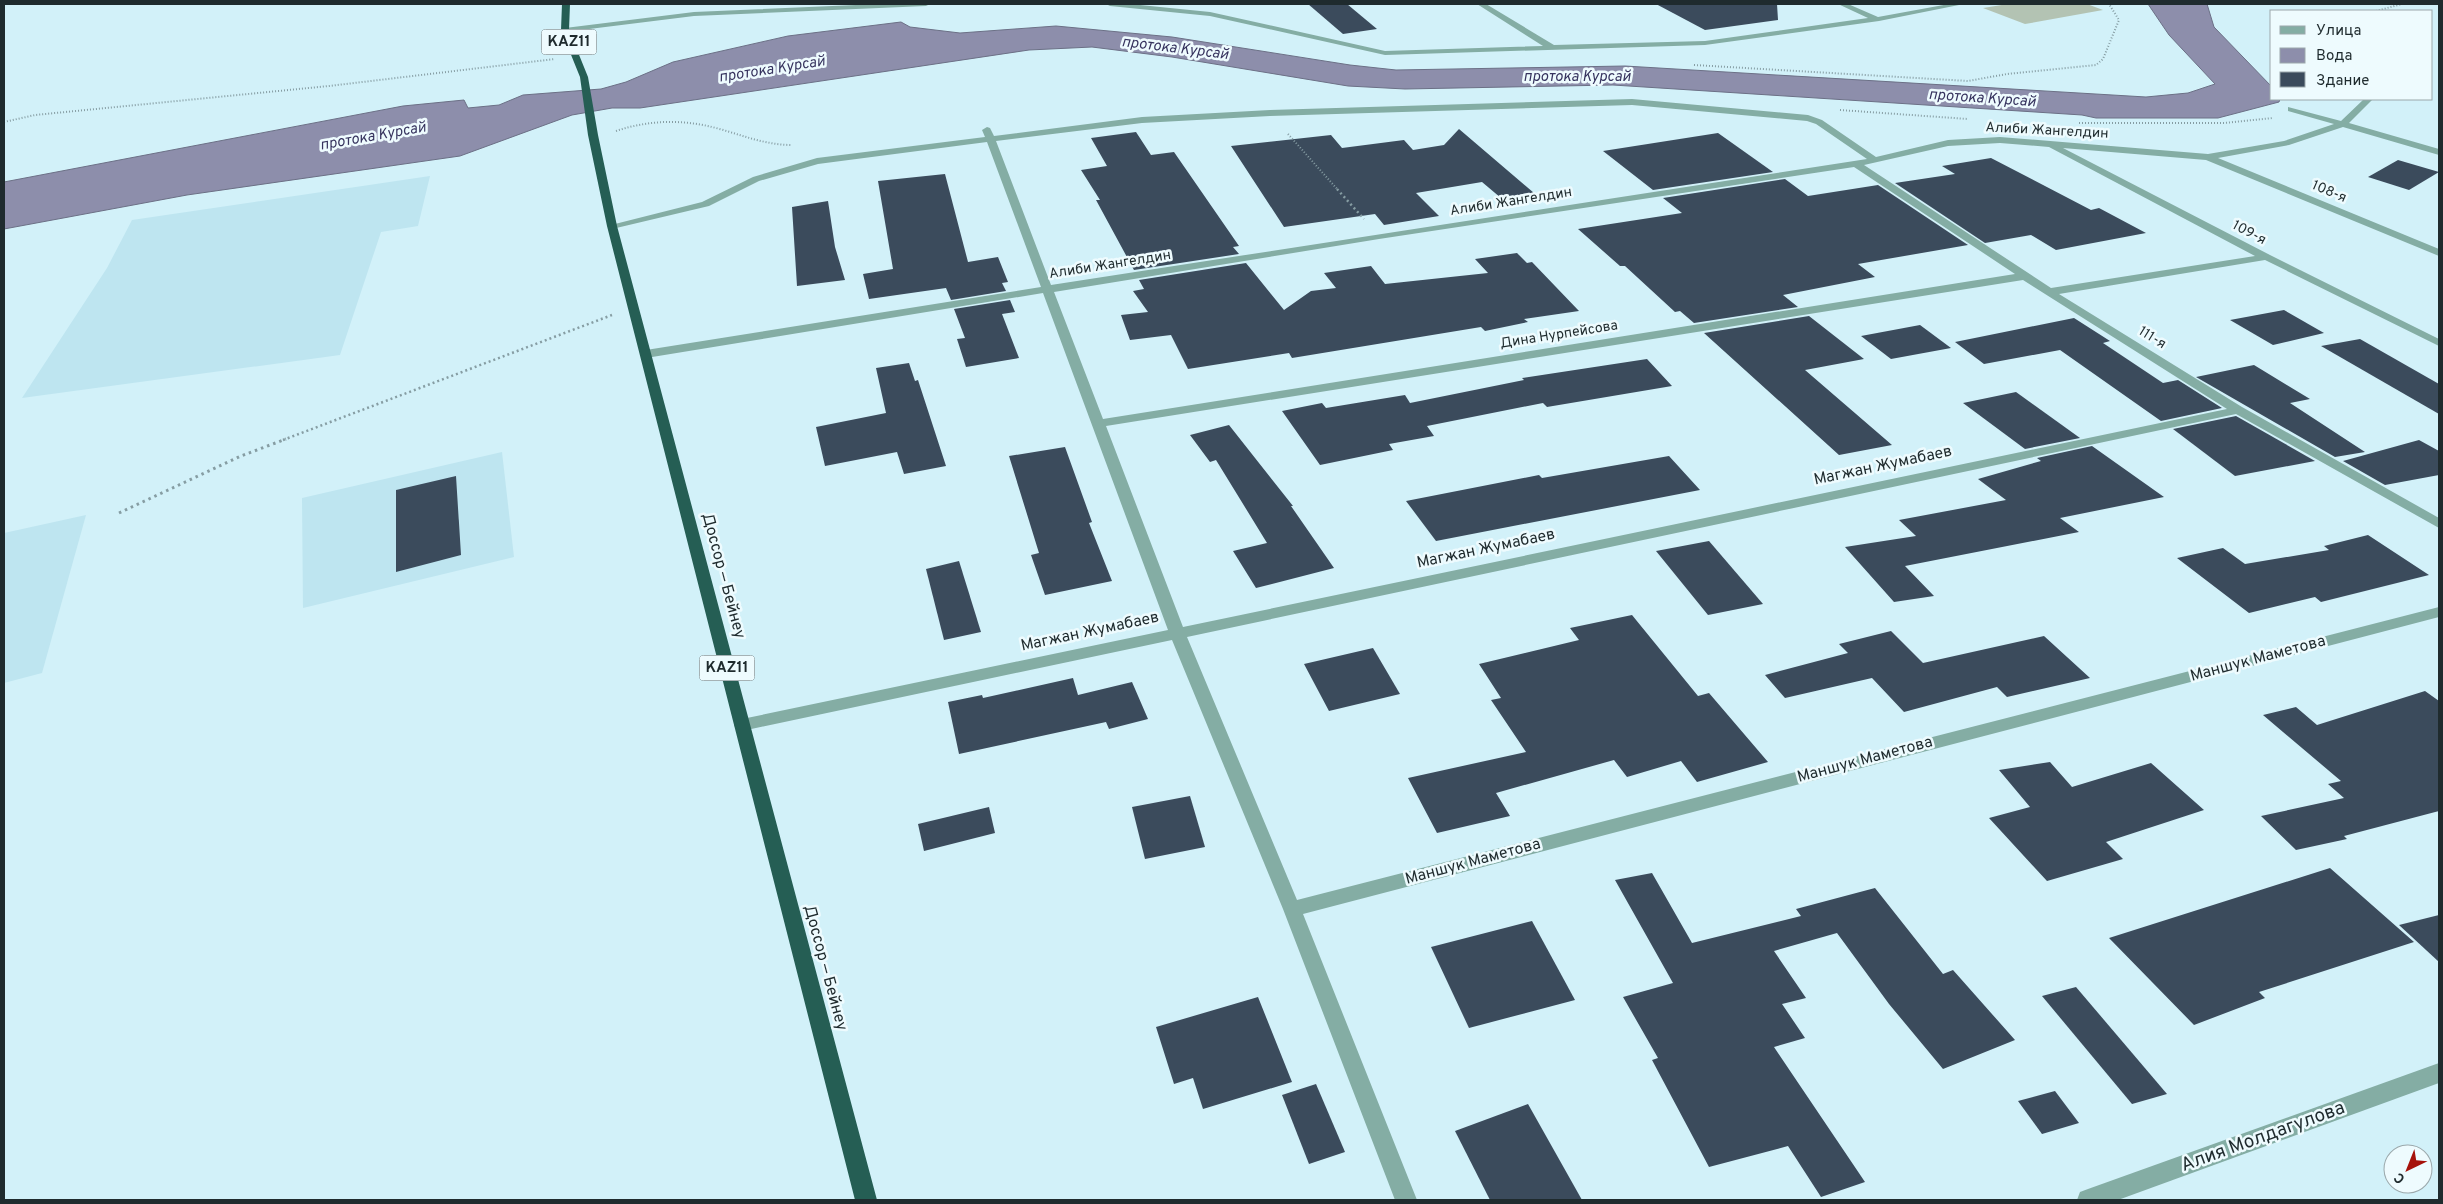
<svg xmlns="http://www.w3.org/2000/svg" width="2443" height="1204" font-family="Overpass,sans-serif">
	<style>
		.built { fill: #bee5f0 }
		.green { fill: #b3c3b3 }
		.water { fill: #8d8eab; stroke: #6c7086 }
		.building { fill: #3b4b5c }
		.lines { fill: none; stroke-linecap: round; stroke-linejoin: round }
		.path-far2 { stroke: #869da3; stroke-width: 2; stroke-dasharray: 1 2; stroke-linecap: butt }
		.path-far1 { stroke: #869da3; stroke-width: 2.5; stroke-dasharray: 2 3; stroke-linecap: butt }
		.path { stroke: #869da3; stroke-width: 3; stroke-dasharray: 2.5 4; stroke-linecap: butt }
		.minor { fill: #84ada4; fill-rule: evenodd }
		.highway { fill: #255e54; fill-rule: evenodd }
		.labels { text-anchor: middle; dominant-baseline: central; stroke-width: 5; stroke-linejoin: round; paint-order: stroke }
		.far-street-label { font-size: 14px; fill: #1f2b2e; stroke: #eefbfe }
		.shield { fill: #eefbfe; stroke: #5d696c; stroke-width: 1 }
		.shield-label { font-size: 15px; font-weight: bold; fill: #1f2b2e }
		.far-water-label { font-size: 15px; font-style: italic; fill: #36335e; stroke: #eefbfe }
		.street-label { font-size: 16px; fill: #1f2b2e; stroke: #eefbfe }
		.near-street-label { font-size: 19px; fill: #1f2b2e; stroke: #eefbfe }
	</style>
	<rect width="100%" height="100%" fill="#d2f1f9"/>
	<!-- built -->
	<g class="built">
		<polygon points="430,176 418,226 381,232 340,355 22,398 107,268 132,220"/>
		<polygon points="502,452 514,557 303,608 302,498"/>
		<polygon points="86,515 42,673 4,683 4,533"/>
	</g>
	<!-- green -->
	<polygon class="green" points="2008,4 2087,4 2103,10 2025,24 1983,8"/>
	<!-- water -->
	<polygon class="water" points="2148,4 2207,4 2214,27 2272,87 2272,99 2280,99 2279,102 2218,118 2096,118 2082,115 1613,85 1405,89 1348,86 1172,57 1092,47 1029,50 640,108 612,108 572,115 460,156 187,195 4,229 4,182 403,106 464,100 468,108 499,105 523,95 601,89 626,82 673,62 788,36 901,22 910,27 960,33 1056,26 1172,37 1350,65 1396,70 1625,66 2146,97 2188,93 2215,84 2169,35"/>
	<!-- building -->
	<g class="building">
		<polygon points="1308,4 1347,4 1377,29 1343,34"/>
		<polygon points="1656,4 1777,4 1778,20 1705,30"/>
		<polygon points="1459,129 1534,193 1501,198 1482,182 1416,193 1439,216 1384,225 1375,214 1284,227 1231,146 1331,135 1342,148 1404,140 1413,150 1444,145"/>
		<polygon points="1136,132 1151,155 1174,152 1239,246 1233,247 1239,254 1134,270 1096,200 1100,200 1081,170 1107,166 1091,138"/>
		<polygon points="1718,133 1773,172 1653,190 1603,151"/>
		<polygon points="1991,158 2091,210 2099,208 2146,233 2056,250 2031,235 1985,243 1895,183 1955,174 1942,166"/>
		<polygon points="2398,160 2439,172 2409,190 2368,177"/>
		<polygon points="945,174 968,262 998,257 1008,282 1002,283 1006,291 951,300 946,288 869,299 863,274 893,269 878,181"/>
		<polygon points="1785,179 1808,196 1878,185 1968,245 1858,264 1875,277 1783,295 1798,307 1694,323 1680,311 1675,312 1625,266 1620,266 1578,229 1682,213 1663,198"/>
		<polygon points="828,201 835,247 845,280 797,286 792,207"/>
		<polygon points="1517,253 1527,263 1532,262 1579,311 1524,319 1528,322 1485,331 1481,327 1292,358 1289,353 1188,369 1171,335 1130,340 1121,315 1148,312 1133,291 1144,289 1139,280 1246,263 1284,310 1311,291 1336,288 1324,273 1371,266 1385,284 1488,273 1475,259"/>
		<polygon points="1010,300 1015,312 1002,314 1019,358 966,367 957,339 965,338 954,309"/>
		<polygon points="2284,310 2324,333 2273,345 2230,320"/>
		<polygon points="1809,316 1864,359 1805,370 1892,445 1839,455 1704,333"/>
		<polygon points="2074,318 2110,341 2103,343 2163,383 2178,380 2222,408 2161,421 2060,350 1984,364 1955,342"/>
		<polygon points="1920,325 1951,348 1891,359 1861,336"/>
		<polygon points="2360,339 2439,384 2439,414 2321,346"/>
		<polygon points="1647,359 1672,386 1547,407 1543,403 1427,426 1434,436 1389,444 1393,450 1320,465 1282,411 1322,403 1326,408 1405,395 1410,403 1524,380 1522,378"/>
		<polygon points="909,363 915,381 918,380 946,466 904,474 897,452 825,466 816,427 886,413 876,368"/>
		<polygon points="2254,365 2310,399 2290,403 2365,452 2335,457 2196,377"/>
		<polygon points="2016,392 2080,438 2025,449 1963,403"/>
		<polygon points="2236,416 2315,461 2235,476 2173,429"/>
		<polygon points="1229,425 1293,506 1291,506 1334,568 1256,588 1233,551 1267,543 1216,460 1210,462 1190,435"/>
		<polygon points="2419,440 2439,451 2439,475 2385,485 2343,461"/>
		<polygon points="2092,446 2164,497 2060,518 2079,532 1905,566 1934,596 1894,602 1845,547 1916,536 1899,520 2006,500 1978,479 2041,461 2037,458"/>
		<polygon points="1065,447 1092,522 1089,523 1112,581 1045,595 1031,555 1039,553 1009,456"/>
		<polygon points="1669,456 1700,490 1436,541 1406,501 1539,475 1542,478"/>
		<polygon points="456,476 461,555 396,572 396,490"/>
		<polygon points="2368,535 2429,575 2321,602 2315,597 2249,613 2177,558 2223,548 2245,564 2329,550 2324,546"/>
		<polygon points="1709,541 1763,604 1708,615 1656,551"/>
		<polygon points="959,561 981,632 944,640 926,569"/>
		<polygon points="1632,615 1698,696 1709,693 1768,762 1697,782 1681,761 1627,777 1614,760 1496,793 1510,816 1437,833 1408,778 1526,752 1491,700 1501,698 1479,664 1579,640 1570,628"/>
		<polygon points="1891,631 1923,663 2044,636 2090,678 2007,697 1997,687 1904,712 1872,678 1785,698 1765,675 1848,653 1839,644"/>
		<polygon points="1373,648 1400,694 1329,711 1304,664"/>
		<polygon points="1073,678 1078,695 1132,682 1148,719 1109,729 1106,722 959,754 948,702 982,695 983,698"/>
		<polygon points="2425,691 2439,701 2439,811 2344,836 2347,839 2296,850 2261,816 2344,798 2328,784 2341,781 2263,715 2296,707 2317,725"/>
		<polygon points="2050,762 2072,787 2151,763 2204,810 2106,842 2123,859 2047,881 1989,818 2030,807 1999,770"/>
		<polygon points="1190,796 1205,847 1145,859 1132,807"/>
		<polygon points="989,807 995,833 924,851 918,824"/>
		<polygon points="2330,868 2414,942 2259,992 2265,998 2194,1025 2109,938"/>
		<polygon points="1652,873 1692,943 1801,916 1796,909 1875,888 1943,974 1953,970 2015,1040 1943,1069 1889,1004 1837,933 1774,951 1806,998 1782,1004 1805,1038 1774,1047 1865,1182 1821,1197 1788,1146 1709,1167 1652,1060 1658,1058 1623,997 1673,983 1615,880"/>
		<polygon points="2439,915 2439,962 2399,925"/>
		<polygon points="1532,921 1575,1000 1469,1028 1431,947"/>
		<polygon points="2076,987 2167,1094 2132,1104 2042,996"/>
		<polygon points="1258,997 1292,1082 1203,1109 1193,1078 1174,1084 1156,1027"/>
		<polygon points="1316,1084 1345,1152 1309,1164 1282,1095"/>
		<polygon points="2055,1091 2079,1123 2042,1134 2018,1101"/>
		<polygon points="1528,1104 1582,1200 1490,1200 1455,1131"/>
	</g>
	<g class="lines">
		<!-- path-far2 -->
		<g class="path-far2">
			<polyline points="2376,11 2402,4"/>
			<polyline points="1694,65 1968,81 2007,74 2096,65 2103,59 2119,20 2109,4"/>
			<polyline points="1840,110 1968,119"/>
			<polyline points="4,122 35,115 329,86 555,59"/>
			<polyline points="2079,123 2224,123 2273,118"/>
			<path d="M616,131C649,120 682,119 716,128C742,135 765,145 792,145"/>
			<polyline points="1288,134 1338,190"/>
		</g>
		<!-- path-far1 -->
		<g class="path-far1">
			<polyline points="1337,189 1364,219"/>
			<polyline points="283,440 612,315"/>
		</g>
		<!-- path -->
		<polyline class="path" points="119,513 241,456 286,439"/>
		<!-- minor -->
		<g class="minor">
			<polygon points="879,4 930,4 926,6 694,16 565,32 561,30 565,28 694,12"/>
			<polygon points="1106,4 1130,4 1210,12 1385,51 1543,46 1477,4 1486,4 1554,45 1705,41 1868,18 1838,4 1848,4 1878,17 1949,4 1964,4 1879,21 1705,45 1385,55 1210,16 1110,6"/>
			<path d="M1632,99L1808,115L1822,120L1876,157L1948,140L2000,137L2208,154L2284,141L2334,124L2288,111V107L2341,121L2364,99H2373L2349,123L2439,149V155L2343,127L2289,145L2218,158L2439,249V256L2206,160L2063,148L2270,255L2439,339V346L2265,260L2059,294L2242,407L2439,518V528L2236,414L1187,637L1297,900L2439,607V617L1303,914L1417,1200H1395L1283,909L1172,640L742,731L736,729L734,725L736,721L742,719L1168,630L1043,293L646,358L640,354L646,350L1041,287L987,142L818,164L759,181L709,206L612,229L607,226L702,202L753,177L817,158L985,137L982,130L987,127L990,128L994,136L1142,117L1270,110ZM1632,105L1807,121L1816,124L1867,159L1051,285L996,141L1142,123L1270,116ZM2000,143L2049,147L2255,256L2051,288L1864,165L1948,146ZM1854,167L2015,274L1103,419L1054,292L1379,239ZM2023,280L2227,409L1183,627L1106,426Z"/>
			<polygon points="2439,1063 2439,1083 2118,1200 2077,1200 2080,1192 2088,1189"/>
		</g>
		<!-- highway -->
		<polygon class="highway" points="562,4 570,4 569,30 588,77 598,135 617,226 877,1200 855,1200 607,226 588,135 580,77 561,30"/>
	</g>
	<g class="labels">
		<!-- far-street labels -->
		<g class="far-street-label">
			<text transform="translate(2047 131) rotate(3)">Алиби Жангелдин</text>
			<text transform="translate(2329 192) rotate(23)">108-я</text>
			<text transform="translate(1511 202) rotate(-9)">Алиби Жангелдин</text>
			<text transform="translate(2249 233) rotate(28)">109-я</text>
			<text transform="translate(1110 265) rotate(-9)">Алиби Жангелдин</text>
			<text transform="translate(1559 335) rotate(-9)">Дина Нурпейсова</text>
			<text transform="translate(2152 338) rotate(32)">111-я</text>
		</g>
		<!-- shield labels -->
		<g class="shield">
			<rect x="541.5" y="29.5" width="55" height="25" rx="4"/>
			<rect x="699.5" y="655.5" width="55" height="25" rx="4"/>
		</g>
		<g class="shield-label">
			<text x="569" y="42">KAZ11</text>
			<text x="727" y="668">KAZ11</text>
		</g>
		<!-- far-water labels -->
		<g class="far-water-label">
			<text transform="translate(1175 49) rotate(7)">протока Курсай</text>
			<text transform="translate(772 70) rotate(-9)">протока Курсай</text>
			<text x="1577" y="77">протока Курсай</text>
			<text transform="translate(1982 99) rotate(4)">протока Курсай</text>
			<text transform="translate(373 137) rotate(-10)">протока Курсай</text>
		</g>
		<!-- street labels -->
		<g class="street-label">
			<text transform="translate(1883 466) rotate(-12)">Магжан Жумабаев</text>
			<text transform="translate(1486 549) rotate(-12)">Магжан Жумабаев</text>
			<text transform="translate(723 576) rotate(75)">Доссор — Бейнеу</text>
			<text transform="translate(1090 632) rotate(-12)">Магжан Жумабаев</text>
			<text transform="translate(2258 659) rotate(-15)">Маншук Маметова</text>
			<text transform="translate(1865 760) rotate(-15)">Маншук Маметова</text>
			<text transform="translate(1473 862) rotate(-15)">Маншук Маметова</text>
			<text transform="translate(825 968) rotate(75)">Доссор — Бейнеу</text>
		</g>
		<!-- near-street labels -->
		<g class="near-street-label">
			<text transform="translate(2263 1137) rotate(-20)">Алия Молдагулова</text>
		</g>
	</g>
	<!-- border -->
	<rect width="2443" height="1204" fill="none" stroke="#1f2b2e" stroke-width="10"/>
	<!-- legend -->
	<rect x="2270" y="10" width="162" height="90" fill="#eefbfe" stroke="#9ba8ab"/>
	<rect x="2280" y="26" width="25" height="8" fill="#84ada4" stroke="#9ba8ab"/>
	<text x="2316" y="35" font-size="15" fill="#1f2b2e">Улица</text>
	<rect x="2280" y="48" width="25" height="15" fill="#8d8eab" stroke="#9ba8ab"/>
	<text x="2316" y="60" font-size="15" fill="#1f2b2e">Вода</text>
	<rect x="2280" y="72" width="25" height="15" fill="#3b4b5c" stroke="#9ba8ab"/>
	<text x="2316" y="85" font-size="15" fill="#1f2b2e">Здание</text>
	<!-- north arrow -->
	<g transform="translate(2408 1169) rotate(223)"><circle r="24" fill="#eefbfe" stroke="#9ba8ab"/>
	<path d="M0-4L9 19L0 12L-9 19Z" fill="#a6120b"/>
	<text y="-8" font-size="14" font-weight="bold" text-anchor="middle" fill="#1f2b2e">С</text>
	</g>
</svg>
